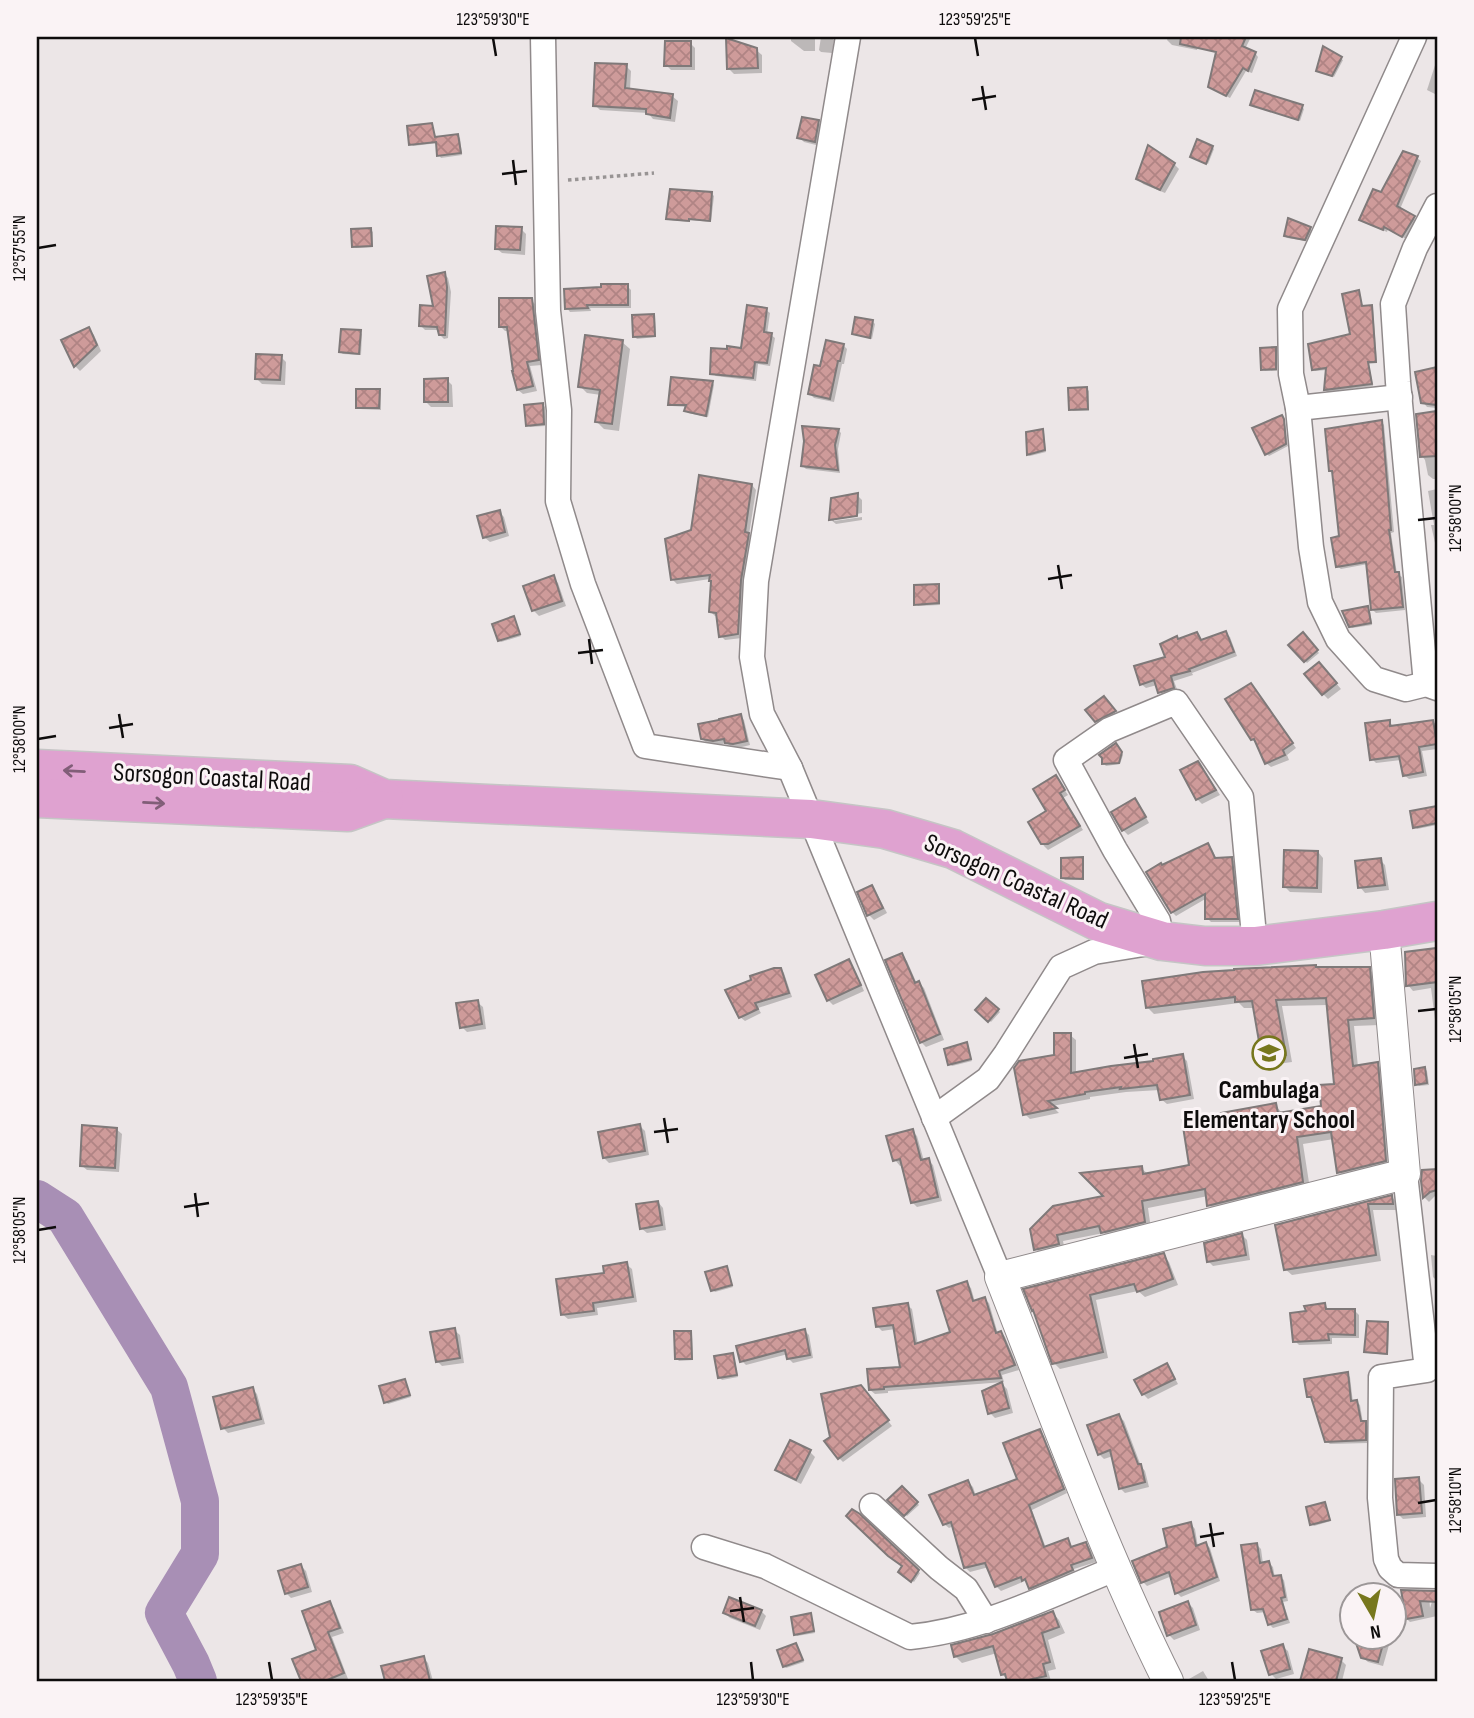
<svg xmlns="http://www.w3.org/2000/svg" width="1474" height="1718" font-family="'Sofia Sans Condensed',sans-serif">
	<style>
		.shadow { fill: #0003 }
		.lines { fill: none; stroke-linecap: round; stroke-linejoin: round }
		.river { stroke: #a88fb5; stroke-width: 38 }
		.building { fill: url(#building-cross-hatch); stroke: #7f7979; stroke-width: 2 }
		.minor-casing { stroke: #908a8b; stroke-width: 27 }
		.tertiary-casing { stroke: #908a8b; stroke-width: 32 }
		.trunk-casing { stroke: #c5c5c5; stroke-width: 41 }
		.path { stroke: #989494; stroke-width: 3.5; stroke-dasharray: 3.5 3.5; stroke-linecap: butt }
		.minor { stroke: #fff; stroke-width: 24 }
		.tertiary { stroke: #fff; stroke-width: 30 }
		.trunk { stroke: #dfa2d0; stroke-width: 38 }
		.oneway { stroke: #815e78 }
		.ticks { fill: none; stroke: #0e0c0c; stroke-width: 2.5 }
		.labels { text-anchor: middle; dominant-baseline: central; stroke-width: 6; stroke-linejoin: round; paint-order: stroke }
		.street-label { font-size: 26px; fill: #0e0c0c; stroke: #faf3f5 }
		.poi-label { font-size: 26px; font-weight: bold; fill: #0e0c0c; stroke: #faf3f5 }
		.neatline { fill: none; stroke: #0e0c0c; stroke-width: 2.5 }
		.ticks-label { font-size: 18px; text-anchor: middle; fill: #0e0c0c }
	</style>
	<defs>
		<pattern id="building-cross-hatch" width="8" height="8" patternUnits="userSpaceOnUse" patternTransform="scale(1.75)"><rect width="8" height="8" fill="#ce9b9a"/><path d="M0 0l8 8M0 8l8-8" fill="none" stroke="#b08484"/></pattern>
	</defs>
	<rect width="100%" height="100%" fill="#ece6e7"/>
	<!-- shadow -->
	<g class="shadow">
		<polygon points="791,37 815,37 815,51 804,51 791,41"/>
		<polygon points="821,37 832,38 834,40 832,53 821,52 819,50"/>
		<polygon points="1168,37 1201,37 1197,50 1172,45 1167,40"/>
		<polygon points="1228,37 1251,37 1245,49 1255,53 1258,57 1252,73 1246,71 1230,98 1214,90 1210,87 1215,66"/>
		<polygon points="690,43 695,48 695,70 671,70 666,65"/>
		<polygon points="1324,49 1343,60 1334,77 1318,70"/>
		<polygon points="756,50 762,55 762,73 734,74 729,69"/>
		<polygon points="1437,59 1437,95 1427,90"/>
		<polygon points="626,66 631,71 630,90 672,96 678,101 675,122 653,119 648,113 600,110 595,105"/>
		<polygon points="1254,106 1302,107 1304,109 1300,121"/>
		<polygon points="818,122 823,127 820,146 804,142 799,137"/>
		<polygon points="431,125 433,127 436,139 458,136 460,138 462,155 441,158 439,155 438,143 413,146 411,144"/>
		<polygon points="1212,147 1214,149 1208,164 1192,157"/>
		<polygon points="1403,153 1417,158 1421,161 1400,209 1417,221 1406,239 1388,229 1387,232 1365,223 1361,219 1382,194"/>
		<polygon points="1174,164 1179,169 1165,193 1143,184 1138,178"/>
		<polygon points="712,194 714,196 711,222 690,220 690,222 670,220 668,218"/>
		<polygon points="521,229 526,234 525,255 502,253 496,248"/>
		<polygon points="1310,229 1312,231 1307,241 1287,238 1285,236"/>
		<polygon points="371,230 373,232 373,247 356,248 354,246"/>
		<polygon points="444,274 448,278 451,292 448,338 444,339 440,335 439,330 425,330 421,326 435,308"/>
		<polygon points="627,286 631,290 631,308 590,308 591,311 570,312 567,308"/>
		<polygon points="1358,292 1360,294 1363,308 1371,307 1373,309 1377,363 1369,364 1373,386 1327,392 1325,390 1327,370 1315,371 1313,369 1352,335"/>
		<polygon points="531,300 536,305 542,365 530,366 537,391 523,394 518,390 509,331 505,331 501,327"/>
		<polygon points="766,310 770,313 767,334 771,335 775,338 770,366 758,364 756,381 716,376 712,373 742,350"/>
		<polygon points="653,315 655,317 656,337 637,339 635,337"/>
		<polygon points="873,322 875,324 872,339 856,335 854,333"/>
		<polygon points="89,329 94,335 101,351 80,371 75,366 63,341"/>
		<polygon points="360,332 362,334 361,355 343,354 340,352"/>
		<polygon points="622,342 630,349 619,431 604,429 597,422 601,395 587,393 580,386"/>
		<polygon points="843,345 847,349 844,364 842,364 834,402 814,398 810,394"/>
		<polygon points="1275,349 1277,351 1277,371 1265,371 1263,369"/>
		<polygon points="281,357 286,362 285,385 262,384 257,379"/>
		<polygon points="1437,369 1437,408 1427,407 1423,402 1417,373"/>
		<polygon points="447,380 452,385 453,407 431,407 426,402"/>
		<polygon points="713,383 714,385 708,417 688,413 686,411 687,407 672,406 670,404"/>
		<polygon points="1087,389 1089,391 1089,411 1073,411 1071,409"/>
		<polygon points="379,391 381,393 381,410 360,409 358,407"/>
		<polygon points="543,405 545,407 545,426 530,427 528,425"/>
		<polygon points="1437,413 1437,479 1433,479 1428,475 1425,460 1422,456 1418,416"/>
		<polygon points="1284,419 1285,423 1288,446 1269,456 1267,454"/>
		<polygon points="1381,421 1384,425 1394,532 1391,533 1397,574 1402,577 1405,610 1376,613 1373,610 1368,564 1341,569 1337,566 1341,537 1334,473 1331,470"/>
		<polygon points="838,430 841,433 838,449 840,473 806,469 803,466"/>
		<polygon points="1042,431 1044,433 1046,452 1030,456 1028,455"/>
		<polygon points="752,485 756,490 749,535 753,539 742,638 725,640 721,636 718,616 715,616 710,611 713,582 710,579 677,584 672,579 692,532"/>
		<polygon points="1437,489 1437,552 1431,525 1434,525 1428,491"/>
		<polygon points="857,495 862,500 862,513 834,518 834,521 862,517 862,520 836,524 831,520"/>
		<polygon points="499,512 504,517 509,536 490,542 484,537"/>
		<polygon points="553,578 558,583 566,606 539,616 533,610"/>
		<polygon points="938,586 940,588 940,605 918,606 916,604"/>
		<polygon points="1368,608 1370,610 1372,625 1352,628 1350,626"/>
		<polygon points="515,620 521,636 501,642 499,640"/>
		<polygon points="1225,633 1230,637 1237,656 1192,673 1193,675 1174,681 1178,692 1164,697 1160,692 1157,685 1146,688 1141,684 1168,658 1197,634 1203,641"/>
		<polygon points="1302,635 1319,653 1307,663 1291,645"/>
		<polygon points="1324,669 1341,689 1328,699 1323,694"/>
		<polygon points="1255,690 1296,748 1287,755 1289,760 1271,767 1266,763 1257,744 1252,739"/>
		<polygon points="1103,698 1116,714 1098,723 1088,710"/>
		<polygon points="740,716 744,720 750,745 738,748 731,747 727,743 718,745 707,743 702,739"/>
		<polygon points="1389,721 1393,726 1433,722 1437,725 1437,749 1422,751 1427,776 1409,779 1404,775 1401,760 1376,763 1372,759"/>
		<polygon points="1118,747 1123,755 1120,764 1106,766 1104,764"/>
		<polygon points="1198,763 1203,768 1220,795 1202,804 1197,799"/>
		<polygon points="1056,777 1068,795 1063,798 1083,830 1048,850 1044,846 1031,822 1049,812"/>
		<polygon points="1135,801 1140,806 1149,823 1128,835 1123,830"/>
		<polygon points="1437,808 1437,825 1417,829 1415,827"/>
		<polygon points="1208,845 1212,849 1217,860 1231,858 1235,862 1240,922 1211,922 1207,918 1207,898 1176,916 1172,912 1162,867"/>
		<polygon points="1318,852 1323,858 1322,893 1290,892 1285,887"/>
		<polygon points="1082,859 1084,861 1084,880 1065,880 1063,878"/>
		<polygon points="1380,860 1385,865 1389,890 1365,893 1360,887"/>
		<polygon points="871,887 876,892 887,913 874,920 869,915"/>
		<polygon points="1437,949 1437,1022 1435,1020 1431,988 1413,991 1408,985 1407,953"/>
		<polygon points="902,955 907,961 917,984 919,983 924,988 944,1040 926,1047 921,1042"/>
		<polygon points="848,962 853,967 864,991 833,1005 828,1000"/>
		<polygon points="780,968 784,973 792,997 758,1008 761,1013 745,1021 740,1017"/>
		<polygon points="1369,969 1376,976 1380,1025 1354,1026 1358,1067 1377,1064 1384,1071 1393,1167 1346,1179 1339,1172 1334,1139 1303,1144 1310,1189 1216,1212 1209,1205 1208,1196 1148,1208 1151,1229 1110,1239 1104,1233 1063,1241 1065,1251 1043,1256 1036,1249 1106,1197 1141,1168 1148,1174 1191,1166 1275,1105 1283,1114 1322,1108 1336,1085 1328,1005 1282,1006 1292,1062 1270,1065 1263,1058 1255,1008 1244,1008 1239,1003 1154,1014 1147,1007"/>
		<polygon points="986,1000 1000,1012 991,1022 977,1010"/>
		<polygon points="477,1002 483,1007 486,1029 467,1032 462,1027"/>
		<polygon points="1070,1035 1076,1040 1076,1074 1155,1062 1182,1056 1187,1061 1194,1099 1167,1104 1161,1099 1160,1090 1126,1092 1090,1097 1090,1099 1052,1106 1059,1113 1030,1119 1025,1114 1056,1056"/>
		<polygon points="966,1044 972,1061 952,1066 950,1064"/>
		<polygon points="1425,1069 1427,1071 1429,1085 1419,1086 1417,1084"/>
		<polygon points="640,1126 645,1131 649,1155 609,1163 604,1158"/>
		<polygon points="116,1129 122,1134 119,1172 87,1170 81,1165"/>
		<polygon points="912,1131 917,1136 924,1161 928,1160 933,1165 942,1201 917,1207 912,1202 903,1165 900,1166 895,1160"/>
		<polygon points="1423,1183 1437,1183 1437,1194 1429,1202 1424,1197"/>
		<polygon points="1392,1197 1398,1204 1399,1210 1373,1210 1381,1261 1292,1275 1285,1269 1277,1226"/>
		<polygon points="658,1202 663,1208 666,1230 647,1233 641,1228"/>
		<polygon points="1242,1235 1247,1240 1250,1260 1213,1266 1208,1261"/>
		<polygon points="1163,1255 1169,1262 1178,1285 1145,1297 1138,1291 1096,1300 1108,1358 1060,1369 1054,1363 1036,1312"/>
		<polygon points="1431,1255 1437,1256 1437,1281 1433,1277"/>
		<polygon points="626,1264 632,1269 637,1302 597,1308 598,1315 568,1319 562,1314 606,1274"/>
		<polygon points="726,1268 728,1270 733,1287 715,1292 713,1290"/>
		<polygon points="966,1283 971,1288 975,1302 984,1299 989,1303 998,1334 1001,1333 1005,1337 1019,1370 1002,1375 1004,1382 888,1391 888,1393 875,1394 870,1390 902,1369 895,1329 882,1331 878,1327 907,1305 912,1309 918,1345 952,1333"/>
		<polygon points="1325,1305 1329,1311 1355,1311 1359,1315 1359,1338 1332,1338 1332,1344 1299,1345 1295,1341 1308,1313"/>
		<polygon points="1387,1323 1389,1325 1388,1355 1368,1353 1366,1351"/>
		<polygon points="454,1330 460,1335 464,1363 442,1366 437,1361"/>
		<polygon points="805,1331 809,1335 813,1358 793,1363 789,1359 788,1354 746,1365 742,1361"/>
		<polygon points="690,1333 692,1335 693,1360 679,1361 677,1359"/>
		<polygon points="732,1355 734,1357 738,1377 722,1380 720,1378"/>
		<polygon points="1166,1365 1171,1371 1178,1384 1148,1399 1143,1394"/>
		<polygon points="1347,1374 1350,1377 1353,1403 1357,1402 1360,1405 1363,1423 1368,1426 1368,1443 1330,1444 1326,1441 1313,1399 1308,1397"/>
		<polygon points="404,1381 411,1397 388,1404 386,1402"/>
		<polygon points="1002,1384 1007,1389 1013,1413 995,1418 990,1413"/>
		<polygon points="252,1389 257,1394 265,1424 228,1433 223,1428"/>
		<polygon points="865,1392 892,1426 843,1462 839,1458 832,1437"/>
		<polygon points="1119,1416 1124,1421 1141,1466 1145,1471 1149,1487 1125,1493 1120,1488 1113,1456 1104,1459 1099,1454"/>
		<polygon points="1040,1431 1044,1436 1067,1493 1032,1510 1046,1548 1067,1540 1073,1548 1085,1544 1090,1548 1096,1562 1074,1569 1076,1575 1035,1592 1025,1581 1001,1591 996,1586 989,1567 970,1572 965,1567 954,1526 949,1528 944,1524 968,1482 973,1487 976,1496 1019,1480"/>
		<polygon points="810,1452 815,1457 801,1484 783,1475 778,1469"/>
		<polygon points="1418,1479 1424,1485 1426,1517 1403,1519 1398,1514"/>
		<polygon points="902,1488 919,1505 907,1516 890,1500"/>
		<polygon points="1324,1504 1326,1506 1331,1521 1314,1526 1312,1524"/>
		<polygon points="859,1516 920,1573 914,1582 902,1574 904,1566"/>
		<polygon points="1191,1524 1195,1529 1198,1547 1206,1544 1210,1548 1220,1581 1181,1597 1177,1593 1172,1576 1147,1586 1143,1582"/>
		<polygon points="1257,1545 1261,1549 1263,1564 1269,1563 1273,1567 1275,1578 1280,1577 1284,1580 1288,1601 1283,1602 1290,1623 1273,1628 1269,1624 1266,1612 1257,1613 1253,1610"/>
		<polygon points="301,1566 306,1571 312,1592 291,1598 286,1593"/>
		<polygon points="1403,1592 1429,1595 1430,1608 1435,1592 1437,1592 1437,1616 1410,1622 1407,1619"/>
		<polygon points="1352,1597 1352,1625 1343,1600"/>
		<polygon points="329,1603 334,1608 344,1633 332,1637 348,1679 342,1681 303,1681 294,1660 318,1651"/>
		<polygon points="1188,1603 1193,1608 1200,1630 1174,1640 1169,1635"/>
		<polygon points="761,1611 766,1616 760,1630 730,1618 725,1613"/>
		<polygon points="1053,1613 1059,1620 1065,1633 1048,1640 1056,1669 1048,1671 1051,1681 1009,1681 1002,1674 997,1653 962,1663 955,1656 994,1636"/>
		<polygon points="1394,1613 1397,1617 1394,1629"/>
		<polygon points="810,1615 812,1617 815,1633 797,1636 795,1634"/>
		<polygon points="1356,1638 1391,1638 1383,1666 1368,1662 1362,1657"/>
		<polygon points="796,1645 804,1662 786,1668 784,1666"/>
		<polygon points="1282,1646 1288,1651 1294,1674 1276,1679 1271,1674"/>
		<polygon points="423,1658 428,1663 433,1681 387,1681 384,1667"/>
		<polygon points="1341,1660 1346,1665 1342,1681 1302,1681 1302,1679"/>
		<polygon points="1203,1671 1209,1681 1190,1681 1189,1679"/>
	</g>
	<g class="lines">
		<!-- river -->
		<polyline class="river" points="37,1199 65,1217 169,1387 200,1501 200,1554 164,1613 191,1664 198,1681"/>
	</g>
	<!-- building -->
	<g class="building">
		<polygon points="1181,37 1246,37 1242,46 1256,52 1248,71 1243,68 1226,96 1208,87 1216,52 1180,44"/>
		<polygon points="726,38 757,48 758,68 727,69"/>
		<polygon points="665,41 691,41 691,66 664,66"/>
		<polygon points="1323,46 1342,57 1332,76 1316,71"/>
		<polygon points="595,63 627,64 625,88 673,94 670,118 646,114 646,109 593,106"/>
		<polygon points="1255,90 1303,105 1298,120 1250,105"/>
		<polygon points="802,117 819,120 815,142 797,138"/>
		<polygon points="432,123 435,137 458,134 461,153 437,156 436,142 409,145 407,126"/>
		<polygon points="1197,139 1213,146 1206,164 1190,157"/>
		<polygon points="1148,145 1175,163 1160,190 1136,179"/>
		<polygon points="1403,151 1418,156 1397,206 1415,216 1402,237 1384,227 1383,230 1359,220 1373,189 1381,192"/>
		<polygon points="670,189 712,192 710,221 689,219 689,221 666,219"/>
		<polygon points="1288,218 1311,227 1305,240 1284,236"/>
		<polygon points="496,226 522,227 520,250 495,249"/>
		<polygon points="371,228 372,246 352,247 351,229"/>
		<polygon points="445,272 447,287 445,335 439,335 437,327 419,326 420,305 433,306 427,276"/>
		<polygon points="601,284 628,284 628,305 587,305 588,308 565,309 564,289 601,287"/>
		<polygon points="1359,290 1362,306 1372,305 1376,362 1368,362 1372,384 1324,390 1326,368 1312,370 1308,344 1350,334 1342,294"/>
		<polygon points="499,298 532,298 539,360 527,362 533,386 517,390 512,371 513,371 507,327 499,327"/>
		<polygon points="747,305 767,308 764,332 772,333 767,363 755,362 753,378 710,374 711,348 727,349 727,346 741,348"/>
		<polygon points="654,314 655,336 633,337 632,315"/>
		<polygon points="855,317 873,320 870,338 852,334"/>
		<polygon points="89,327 97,345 74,367 61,340"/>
		<polygon points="341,329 361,330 359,354 339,352"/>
		<polygon points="585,335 623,340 612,424 595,422 600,390 578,387"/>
		<polygon points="826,340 844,344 840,361 838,361 830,399 808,394 814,365 820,366"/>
		<polygon points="1276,347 1276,369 1261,370 1260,348"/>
		<polygon points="256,354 282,355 280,380 255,379"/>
		<polygon points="1437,367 1437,405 1421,403 1415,372"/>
		<polygon points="671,377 713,381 706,416 684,411 686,405 668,405"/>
		<polygon points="448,378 448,402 424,402 424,379"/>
		<polygon points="1087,387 1088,409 1069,410 1068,388"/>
		<polygon points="356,389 380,389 379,408 356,408"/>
		<polygon points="543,403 544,424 526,426 524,405"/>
		<polygon points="1437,411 1437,456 1420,457 1416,414"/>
		<polygon points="1282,415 1284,419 1286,444 1265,455 1252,428"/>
		<polygon points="1382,420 1391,530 1389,530 1395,572 1399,572 1403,607 1371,610 1366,562 1336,567 1331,538 1339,536 1332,471 1329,471 1325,429"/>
		<polygon points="802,426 839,429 835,445 838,470 801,466 804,441"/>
		<polygon points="1043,429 1045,450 1027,455 1026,432"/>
		<polygon points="699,475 752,484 745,532 749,533 741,580 738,634 719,637 716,613 709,612 711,581 709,581 710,575 671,580 665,539 691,530"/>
		<polygon points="858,493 857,516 829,520 831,498"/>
		<polygon points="500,510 505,532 483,538 477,516"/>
		<polygon points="554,575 562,601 532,611 523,586"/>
		<polygon points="939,584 939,603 914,605 914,585"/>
		<polygon points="1368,606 1371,623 1349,627 1342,611"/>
		<polygon points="514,616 520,634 498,641 492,624"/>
		<polygon points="1226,631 1234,652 1189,669 1190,671 1171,676 1174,688 1158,693 1154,680 1140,685 1134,666 1165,657 1160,644 1177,636 1178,639 1197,632 1201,640"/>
		<polygon points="1303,632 1318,650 1304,662 1288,645"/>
		<polygon points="1319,662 1337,683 1322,695 1304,674"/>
		<polygon points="1251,683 1293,743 1283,750 1285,755 1265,764 1254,739 1251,740 1225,699"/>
		<polygon points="1104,696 1116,711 1095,722 1085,710"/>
		<polygon points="741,714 747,741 733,744 725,743 724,739 713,741 701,739 698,724 719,720 719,719"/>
		<polygon points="1390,720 1390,726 1433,720 1437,744 1419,747 1423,772 1403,776 1399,756 1370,760 1365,723"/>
		<polygon points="1116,743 1122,752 1119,763 1102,764 1102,758 1099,755"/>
		<polygon points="1198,761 1216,790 1196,800 1180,770"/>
		<polygon points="1056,775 1065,790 1060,793 1080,826 1048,844 1041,844 1028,822 1046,811 1033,789"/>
		<polygon points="1135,798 1146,817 1122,831 1111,812"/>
		<polygon points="1437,806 1437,823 1413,828 1410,811"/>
		<polygon points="1208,843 1215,858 1232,857 1238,919 1205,919 1205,894 1171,913 1146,872 1161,863 1162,865"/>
		<polygon points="1284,850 1318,851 1317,888 1283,887"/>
		<polygon points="1083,857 1083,879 1061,878 1061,858"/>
		<polygon points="1381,858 1385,885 1358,888 1355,861"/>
		<polygon points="872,885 883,908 867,916 857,892"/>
		<polygon points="1437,948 1437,982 1406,986 1405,952"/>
		<polygon points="902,953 915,983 919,981 940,1034 920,1043 885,960"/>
		<polygon points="849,959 861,985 827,1001 815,975"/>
		<polygon points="1316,965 1316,967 1370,967 1374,1018 1348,1020 1353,1066 1378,1062 1386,1161 1337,1173 1331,1132 1297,1137 1303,1182 1207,1206 1205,1189 1142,1201 1145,1222 1101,1233 1099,1226 1057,1235 1059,1244 1034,1250 1030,1229 1053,1206 1103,1196 1080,1173 1142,1166 1143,1174 1189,1165 1182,1120 1276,1103 1278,1113 1321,1106 1319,1085 1334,1084 1326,998 1276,1000 1286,1055 1262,1059 1252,1001 1235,1002 1235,997 1146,1008 1142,981 1203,972 1234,970 1234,969"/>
		<polygon points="774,968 781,968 789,993 755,1003 758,1009 739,1018 725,990 751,980 750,976"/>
		<polygon points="986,998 999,1009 988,1022 975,1010"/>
		<polygon points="478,1000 482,1024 460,1028 456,1003"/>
		<polygon points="1054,1033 1071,1033 1071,1073 1111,1066 1153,1061 1153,1059 1183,1054 1190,1095 1160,1100 1157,1085 1120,1089 1121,1087 1085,1092 1085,1094 1048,1101 1057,1108 1023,1115 1014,1068 1019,1061 1054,1055"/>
		<polygon points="967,1042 971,1059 948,1065 944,1049"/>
		<polygon points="1425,1067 1427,1083 1415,1085 1414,1069"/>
		<polygon points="640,1124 645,1151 603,1158 598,1132"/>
		<polygon points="82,1125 117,1128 115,1168 80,1166"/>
		<polygon points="913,1129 921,1160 929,1158 938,1197 911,1203 900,1159 893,1161 886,1136"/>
		<polygon points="1437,1169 1437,1190 1430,1192 1423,1198 1421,1181 1422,1170"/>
		<polygon points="1392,1195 1393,1204 1368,1204 1376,1255 1284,1270 1275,1225"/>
		<polygon points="658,1201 662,1225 640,1229 636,1204"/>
		<polygon points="1242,1233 1246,1255 1207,1262 1204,1243"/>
		<polygon points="1164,1253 1173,1279 1137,1292 1134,1284 1090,1295 1103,1352 1052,1364 1033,1310 1032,1311 1023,1289"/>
		<polygon points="627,1262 633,1297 593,1303 594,1311 561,1315 556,1279 604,1273 603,1266"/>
		<polygon points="727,1266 732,1285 711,1291 705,1272"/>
		<polygon points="967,1281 973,1301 985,1297 996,1333 1001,1331 1015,1365 999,1371 1001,1378 884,1387 884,1389 869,1390 867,1369 900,1367 893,1325 876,1327 873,1308 908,1303 915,1344 950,1332 937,1291"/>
		<polygon points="1325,1303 1326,1309 1355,1309 1355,1335 1328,1334 1329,1340 1293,1342 1290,1313 1306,1311 1304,1306"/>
		<polygon points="1367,1321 1388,1322 1387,1354 1364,1352"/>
		<polygon points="455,1328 460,1358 436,1362 430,1332"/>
		<polygon points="805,1329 810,1355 787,1359 785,1350 740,1362 736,1346"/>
		<polygon points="674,1331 691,1331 692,1359 675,1359"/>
		<polygon points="733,1353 737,1375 718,1378 714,1356"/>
		<polygon points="1167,1363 1175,1379 1142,1395 1134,1380"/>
		<polygon points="1348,1372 1351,1401 1357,1400 1361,1421 1366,1421 1366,1440 1325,1442 1311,1397 1307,1397 1304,1379"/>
		<polygon points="405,1379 410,1395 384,1403 379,1386"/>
		<polygon points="1002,1382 1009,1408 988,1414 982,1391"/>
		<polygon points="861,1385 889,1420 838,1459 824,1441 830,1437 821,1394"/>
		<polygon points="253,1387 261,1419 221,1429 213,1397"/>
		<polygon points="1119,1414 1138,1464 1141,1464 1145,1482 1119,1489 1110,1450 1098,1455 1087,1425"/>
		<polygon points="1040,1429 1064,1489 1029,1505 1044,1547 1068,1538 1071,1547 1086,1542 1092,1558 1071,1565 1073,1570 1029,1589 1025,1579 1022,1581 1021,1577 995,1587 985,1563 964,1568 951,1522 943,1525 929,1495 968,1480 974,1495 1017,1479 1003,1443"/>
		<polygon points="790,1440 811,1450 796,1480 775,1470"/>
		<polygon points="1419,1477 1422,1513 1397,1515 1395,1479"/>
		<polygon points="902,1486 918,1502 904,1516 887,1500"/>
		<polygon points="1325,1502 1330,1520 1310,1525 1306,1507"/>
		<polygon points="852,1509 860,1514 919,1570 911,1582 898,1572 902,1566 888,1556 846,1516"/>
		<polygon points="1191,1522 1196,1546 1206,1542 1217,1577 1175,1594 1169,1572 1141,1583 1132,1561 1167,1547 1163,1529"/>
		<polygon points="1257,1543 1260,1563 1269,1561 1273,1576 1281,1575 1285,1597 1281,1598 1287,1619 1268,1625 1263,1609 1251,1610 1241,1545"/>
		<polygon points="301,1564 308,1587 285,1594 278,1571"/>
		<polygon points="1401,1590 1437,1591 1437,1602 1420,1601 1423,1616 1406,1619"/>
		<polygon points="729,1597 762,1610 755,1626 723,1613"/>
		<polygon points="330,1601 340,1628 328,1632 344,1673 325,1681 301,1681 292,1659 316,1650 302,1611"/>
		<polygon points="1188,1601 1196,1625 1167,1636 1159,1612"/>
		<polygon points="1053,1611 1059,1627 1042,1633 1050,1662 1043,1664 1046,1676 1024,1681 1007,1681 1005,1674 1001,1675 993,1646 954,1657 951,1645 993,1634"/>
		<polygon points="811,1613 814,1631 794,1635 791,1617"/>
		<polygon points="1354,1637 1385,1637 1378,1662 1361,1658"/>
		<polygon points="796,1643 803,1660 783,1667 777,1650"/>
		<polygon points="1283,1644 1290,1669 1269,1675 1261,1651"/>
		<polygon points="1309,1649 1342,1658 1336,1681 1300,1681"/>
		<polygon points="424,1656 430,1681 385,1681 381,1666"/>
	</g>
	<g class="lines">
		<defs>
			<g id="minor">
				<polyline points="543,37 548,311 559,410 558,501 583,584 645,746 790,768"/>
				<polyline points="848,37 756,581 752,657 762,714 790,768 1000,1277"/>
				<polyline points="1414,37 1290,309 1291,374 1298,408 1311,547 1320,602 1338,639 1374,679 1406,689 1426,684 1437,688"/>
				<polyline points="1298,408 1400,397"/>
				<polyline points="1426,684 1398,382 1393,304 1415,248 1437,206"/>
				<polyline points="934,1118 988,1079 1006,1054 1061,967 1094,952 1162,941 1158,921 1115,850 1066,760 1109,730 1176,702 1241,797 1255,946"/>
				<polyline points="1405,1174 1427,1370 1381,1377 1380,1498 1386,1559 1390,1568 1398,1575 1437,1576"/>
				<polyline points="872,1506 939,1568 966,1589 986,1621"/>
				<path d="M704,1547L765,1566L910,1637C982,1630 1050,1595 1117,1568"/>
			</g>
			<path id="tertiary" d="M1168,1681C1103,1551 1053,1412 1000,1277L1405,1174L1384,930"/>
			<g id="trunk">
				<polyline points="37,769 350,784 384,799 811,819 885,829 953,849 1099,922 1162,941 1205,946 1255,946 1384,930 1437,921"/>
				<polyline points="37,798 348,812 384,799"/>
			</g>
		</defs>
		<!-- minor casing -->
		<use href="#minor" class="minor-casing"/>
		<!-- tertiary casing -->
		<use href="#tertiary" class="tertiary-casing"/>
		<!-- trunk casing -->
		<use href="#trunk" class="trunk-casing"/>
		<!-- path -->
		<polyline class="path" points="568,180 654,173"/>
		<!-- minor -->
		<use href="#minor" class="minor"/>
		<!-- tertiary -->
		<use href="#tertiary" class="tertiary"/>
		<!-- trunk -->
		<use href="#trunk" class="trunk"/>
	</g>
	<!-- one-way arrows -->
	<defs><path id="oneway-shaft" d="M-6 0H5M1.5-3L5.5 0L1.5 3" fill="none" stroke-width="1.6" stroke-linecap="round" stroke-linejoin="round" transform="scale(1.75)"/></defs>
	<g class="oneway">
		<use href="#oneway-shaft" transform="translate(74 771) rotate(-177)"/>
		<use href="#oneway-shaft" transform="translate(154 803) rotate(3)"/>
	</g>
	<!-- ticks -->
	<path class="ticks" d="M493,38L496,56M975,38L978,56M982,86L986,110M972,100L996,96M513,160L516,185M502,174L527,171M38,248L56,245M1418,520L1436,518M1058,565L1062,589M1048,579L1072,575M589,639L592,664M578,653L603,650M119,714L123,738M109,728L133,724M38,739L56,736M1418,1011L1436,1009M1134,1044L1138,1068M1124,1058L1148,1054M664,1118L668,1143M654,1132L678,1129M195,1193L198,1217M184,1207L209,1203M38,1230L56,1227M1418,1503L1436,1500M1210,1523L1214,1547M1200,1537L1224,1533M740,1597L744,1622M730,1611L754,1608M269,1662L272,1680M751,1662L753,1680M1232,1662L1235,1680"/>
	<!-- icons -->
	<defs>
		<symbol id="school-ring" viewBox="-11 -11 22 22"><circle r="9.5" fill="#faf3f5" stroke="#77771d" stroke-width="1.5"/><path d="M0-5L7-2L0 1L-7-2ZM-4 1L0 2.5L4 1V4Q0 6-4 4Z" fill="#77771d"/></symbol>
	</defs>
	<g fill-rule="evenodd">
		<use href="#school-ring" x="1250" y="1034" width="38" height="38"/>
	</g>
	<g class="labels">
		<!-- street labels -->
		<g class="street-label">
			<text transform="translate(212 778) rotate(3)">Sorsogon Coastal Road</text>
			<text transform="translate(1016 882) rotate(24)">Sorsogon Coastal Road</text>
		</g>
		<!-- poi labels -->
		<g class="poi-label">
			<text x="1269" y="1090">Cambulaga<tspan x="1269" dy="30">Elementary School</tspan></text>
		</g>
	</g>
	<!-- border -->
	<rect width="1474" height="1718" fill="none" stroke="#faf3f5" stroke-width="77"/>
	<!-- north arrow -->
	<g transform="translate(1373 1616) rotate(171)"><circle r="33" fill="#faf3f5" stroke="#9c9798" stroke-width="2"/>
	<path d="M0-5L12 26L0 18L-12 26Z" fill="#77771d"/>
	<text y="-10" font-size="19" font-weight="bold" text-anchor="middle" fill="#0e0c0c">N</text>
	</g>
	<rect x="38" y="38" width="1398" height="1642" class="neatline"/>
	<g class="ticks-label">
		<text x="493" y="25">123°59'30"E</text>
		<text x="975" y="25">123°59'25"E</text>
		<text transform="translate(19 248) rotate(-90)" y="6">12°57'55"N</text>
		<text transform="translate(1455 518) rotate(-90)" y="6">12°58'00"N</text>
		<text transform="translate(19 739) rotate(-90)" y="6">12°58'00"N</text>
		<text transform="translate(1455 1009) rotate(-90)" y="6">12°58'05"N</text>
		<text transform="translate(19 1230) rotate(-90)" y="6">12°58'05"N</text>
		<text transform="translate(1455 1500) rotate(-90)" y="6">12°58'10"N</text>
		<text x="272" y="1705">123°59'35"E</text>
		<text x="753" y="1705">123°59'30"E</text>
		<text x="1235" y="1705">123°59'25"E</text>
	</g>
</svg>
